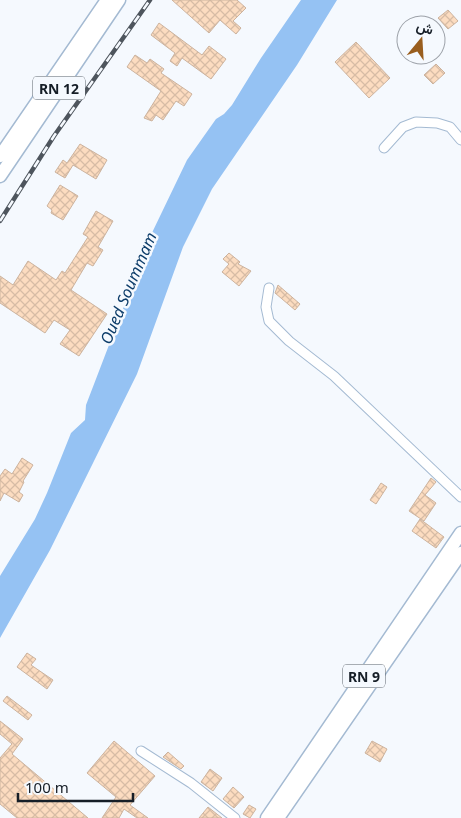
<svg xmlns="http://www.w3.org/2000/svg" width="461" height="818" font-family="'Noto Sans',Vazirmatn,sans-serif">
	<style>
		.water { fill: #95c2f3 }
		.building { fill: url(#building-cross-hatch); stroke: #ccb39e }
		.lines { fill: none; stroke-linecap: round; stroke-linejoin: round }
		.minor-casing { stroke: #a4bad2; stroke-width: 11 }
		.highway-casing { stroke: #a4bad2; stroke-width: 15 }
		.minor { stroke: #fff; stroke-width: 9 }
		.highway { stroke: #fff; stroke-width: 12 }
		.rail-casing { stroke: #4e555d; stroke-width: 4.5 }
		.rail { stroke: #f5f9fe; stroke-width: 2.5; stroke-dasharray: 8; stroke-linecap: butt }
		.labels { text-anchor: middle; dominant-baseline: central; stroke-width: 5; stroke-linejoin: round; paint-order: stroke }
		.shield { fill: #f5f9fe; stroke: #596068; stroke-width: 1 }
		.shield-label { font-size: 14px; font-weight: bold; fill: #161e27 }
		.water-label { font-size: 16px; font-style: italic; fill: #0d3d6a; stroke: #f5f9fe }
	</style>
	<defs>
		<pattern id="building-cross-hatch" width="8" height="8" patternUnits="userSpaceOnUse" patternTransform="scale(1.25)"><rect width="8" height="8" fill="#fcdcc0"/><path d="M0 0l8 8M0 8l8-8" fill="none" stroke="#d7bca5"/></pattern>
	</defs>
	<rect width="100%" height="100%" fill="#f5f9fe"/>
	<!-- water -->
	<polygon class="water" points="301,0 337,0 297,65 212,189 183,247 137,374 50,550 0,638 0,576 35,519 47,493 71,433 85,420 86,405 127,298 134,286 149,239 187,160 216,119 224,114 232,105 261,58"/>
	<!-- building -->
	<g class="building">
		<polygon points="172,0 237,0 246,8 233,21 241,28 236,34 220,20 209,33"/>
		<polygon points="448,10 458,21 448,29 438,18"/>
		<polygon points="159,23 202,55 209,46 226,59 211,79 182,58 177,66 170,61 175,53 151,35"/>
		<polygon points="356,42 390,78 369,98 335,62"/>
		<polygon points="135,55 147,63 150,59 164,69 161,73 192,94 184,106 176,101 163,120 156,115 152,121 144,118 161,91 127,67"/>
		<polygon points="436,64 445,73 433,84 424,75"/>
		<polygon points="80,144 107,160 96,179 73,165 65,178 55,172 63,160 67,163"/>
		<polygon points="60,185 78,196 63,220 51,213 52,210 47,206"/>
		<polygon points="96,211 113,221 98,247 103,250 93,266 87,263 71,290 107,314 79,356 60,344 70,330 54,320 45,333 0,303 0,276 13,285 28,261 56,280 62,271 65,273 88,237 83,234"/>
		<polygon points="229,253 240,262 238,264 251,271 239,286 222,272 229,264 223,259"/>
		<polygon points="278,285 300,304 295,310 275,293"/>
		<polygon points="22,458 33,465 23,481 24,482 19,492 23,495 19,502 4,493 0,501 0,476 5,469 12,474"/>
		<polygon points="431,478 436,482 425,495 436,503 424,521 409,511"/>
		<polygon points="381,483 387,487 376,504 370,500"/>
		<polygon points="420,519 444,537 436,548 412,531"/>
		<polygon points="27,653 36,659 31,665 53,680 47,689 17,667"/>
		<polygon points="7,696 32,715 28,720 3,701"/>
		<polygon points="0,721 23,739 12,754 88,818 17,818 0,804 0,758 12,744 0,734"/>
		<polygon points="114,741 155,776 130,805 148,818 137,818 124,809 119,818 102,818 116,797 87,773"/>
		<polygon points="372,741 387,749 380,762 365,753"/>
		<polygon points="168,752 184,766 181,769 163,757"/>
		<polygon points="210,769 222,778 213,791 201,782"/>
		<polygon points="233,787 244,797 234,808 223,799"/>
		<polygon points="249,805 256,809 250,818 243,814"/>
		<polygon points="208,807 222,818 199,818"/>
	</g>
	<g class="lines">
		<defs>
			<g id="minor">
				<polyline points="384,148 403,127 416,122 437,123 450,127 461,140"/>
				<polyline points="269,288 266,307 269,321 289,341 334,376 461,497"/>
				<polyline points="141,751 191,783 235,818"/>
			</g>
			<g id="highway">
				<polyline points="0,156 107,0"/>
				<polyline points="0,176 119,0"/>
				<polyline points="267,818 461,533"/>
				<polyline points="278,818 461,553"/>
			</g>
		</defs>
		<!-- minor casing -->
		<use href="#minor" class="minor-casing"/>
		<!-- highway casing -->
		<use href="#highway" class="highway-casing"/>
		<!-- minor -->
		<use href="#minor" class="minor"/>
		<!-- highway -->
		<use href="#highway" class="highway"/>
		<defs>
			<polyline id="rail" points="0,221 54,136 150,0"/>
		</defs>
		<!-- rail casing -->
		<use href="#rail" class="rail-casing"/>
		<!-- rail -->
		<use href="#rail" class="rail"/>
	</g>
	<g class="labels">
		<!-- shield labels -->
		<g class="shield">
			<rect x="33" y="76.5" width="52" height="23" rx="4"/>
			<rect x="343" y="664.5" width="42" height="23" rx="4"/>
		</g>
		<g class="shield-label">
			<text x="59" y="88">RN 12</text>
			<text x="364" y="676">RN 9</text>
		</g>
		<!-- water labels -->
		<g class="water-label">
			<text transform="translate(128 288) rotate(-67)">Oued Soummam</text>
		</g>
	</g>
	<!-- north arrow -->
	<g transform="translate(421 40) rotate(18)"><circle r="24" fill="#f5f9fe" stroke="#9ca1a8"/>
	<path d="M0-4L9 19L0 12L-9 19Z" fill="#995e1e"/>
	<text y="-8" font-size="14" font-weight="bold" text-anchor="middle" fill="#161e27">ش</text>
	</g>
	<!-- scale -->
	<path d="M18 793v8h115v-8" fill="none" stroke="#161e27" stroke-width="2.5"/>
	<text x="25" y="793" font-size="15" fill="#161e27" stroke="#f5f9fe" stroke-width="4" paint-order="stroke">100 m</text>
</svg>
